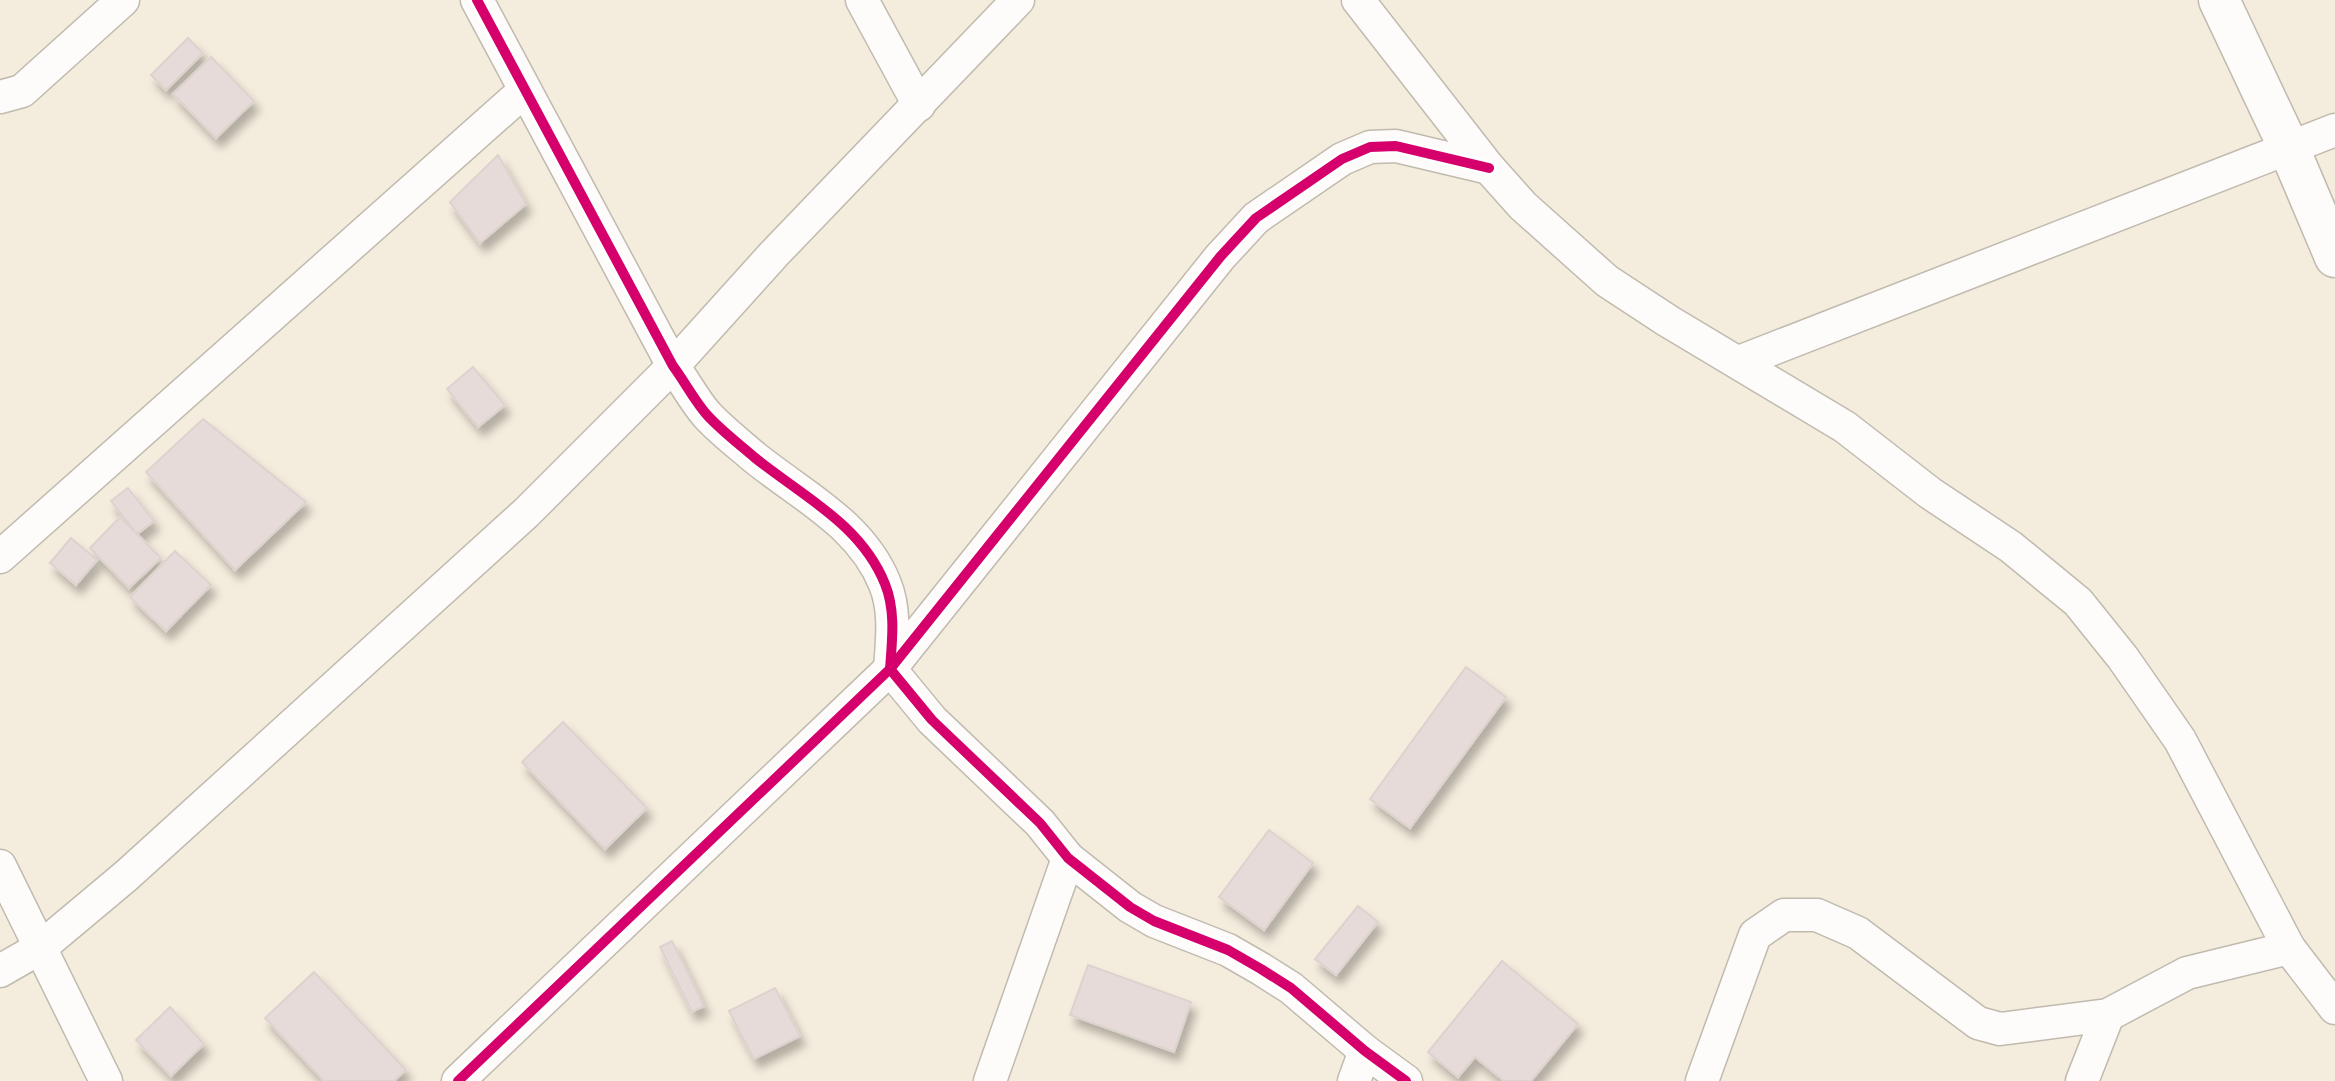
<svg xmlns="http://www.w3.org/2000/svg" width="2335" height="1081" font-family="'Public Sans',sans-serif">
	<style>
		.building { fill: #e6dbd8; stroke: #dcd3cf; stroke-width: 2; filter: url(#shadow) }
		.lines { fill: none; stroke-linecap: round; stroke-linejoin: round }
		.minor-casing { stroke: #c0baaf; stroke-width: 35 }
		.tertiary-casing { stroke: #c0baaf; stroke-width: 43 }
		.minor { stroke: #fdfcfa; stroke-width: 32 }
		.tertiary { stroke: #fdfcfa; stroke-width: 40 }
		.cycleway-casing { stroke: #fff; stroke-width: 15 }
		.cycleway { stroke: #d6006c; stroke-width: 10 }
	</style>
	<defs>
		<filter id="shadow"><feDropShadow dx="5" dy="9" stdDeviation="4" flood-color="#0004"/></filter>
	</defs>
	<rect width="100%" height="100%" fill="#f4ecdd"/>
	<!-- building -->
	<g class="building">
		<polygon points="188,38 203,53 166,90 151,75"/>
		<polygon points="211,57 254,101 216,138 173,94"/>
		<polygon points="498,155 526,204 480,243 450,202"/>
		<polygon points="473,367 505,405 478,427 447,389"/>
		<polygon points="203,419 306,502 235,570 146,472"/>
		<polygon points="128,488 154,521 137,534 111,501"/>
		<polygon points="120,517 161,558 129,588 90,548"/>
		<polygon points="71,538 97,560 76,585 50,563"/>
		<polygon points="175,551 211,585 166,631 130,597"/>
		<polygon points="1466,667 1506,697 1410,828 1370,799"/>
		<polygon points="563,722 647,808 605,849 522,762"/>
		<polygon points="1269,830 1313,863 1264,930 1219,897"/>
		<polygon points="1358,906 1378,922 1336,975 1315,959"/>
		<polygon points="672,941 704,1006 692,1012 660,947"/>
		<polygon points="1502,961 1578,1024 1531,1081 1504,1081 1475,1057 1458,1077 1428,1052"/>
		<polygon points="1088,965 1191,1002 1174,1052 1070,1015"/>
		<polygon points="314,972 406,1070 394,1081 324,1081 265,1018"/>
		<polygon points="775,988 800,1036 754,1059 729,1011"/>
		<polygon points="170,1007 204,1044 171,1076 136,1040"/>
	</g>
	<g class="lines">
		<defs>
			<g id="minor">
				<path d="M477,0L673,366C685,382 695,402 708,416C722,431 739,444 754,457C802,496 861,524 885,584C896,611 892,641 890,669L932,720L1040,823L1068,858L1130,907L1154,921L1228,950L1261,969L1291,988L1365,1051L1406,1081"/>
				<polyline points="862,0 919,105"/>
				<polyline points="1358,0 1489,168 1523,206 1607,281 1668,321 1845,427 1930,493 2011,547 2078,602 2123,658 2180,740 2289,948 2335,1008"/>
				<polyline points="0,97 22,91 123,0"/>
				<polyline points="1739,362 2335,130"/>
				<polyline points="0,557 524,91"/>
				<polyline points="0,866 106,1081"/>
				<polyline points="0,971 40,948 126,876 526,513 673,366 774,254 1018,0"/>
				<polyline points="458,1081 890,669 1220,257 1256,218 1342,159 1370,147 1396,146 1489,168"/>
				<polyline points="990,1081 1068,858"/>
				<polyline points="1354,1081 1365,1051"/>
				<polyline points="1702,1081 1755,935 1784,915 1817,915 1858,933 1978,1023 2000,1029 2108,1015 2187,973 2289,948"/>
				<polyline points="2082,1081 2108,1015"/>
			</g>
			<polyline id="tertiary" points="2219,0 2288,146 2335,257"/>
		</defs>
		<!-- minor casing -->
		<use href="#minor" class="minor-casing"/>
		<!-- tertiary casing -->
		<use href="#tertiary" class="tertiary-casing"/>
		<!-- minor -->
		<use href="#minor" class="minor"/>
		<!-- tertiary -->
		<use href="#tertiary" class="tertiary"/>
		<defs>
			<g id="cycleway">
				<path d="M477,0L673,366C685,382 695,402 708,416C722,431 739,444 754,457C802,496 861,524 885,584C896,611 892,641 890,669L932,720L1040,823L1068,858L1130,907L1154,921L1228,950L1261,969L1291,988L1365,1051L1406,1081"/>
				<polyline points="458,1081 890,669 1220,257 1256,218 1342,159 1370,147 1396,146 1489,168"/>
			</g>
		</defs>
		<!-- cycleway casing -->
		<use href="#cycleway" class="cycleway-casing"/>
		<!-- cycleway -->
		<use href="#cycleway" class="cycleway"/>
	</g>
</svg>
